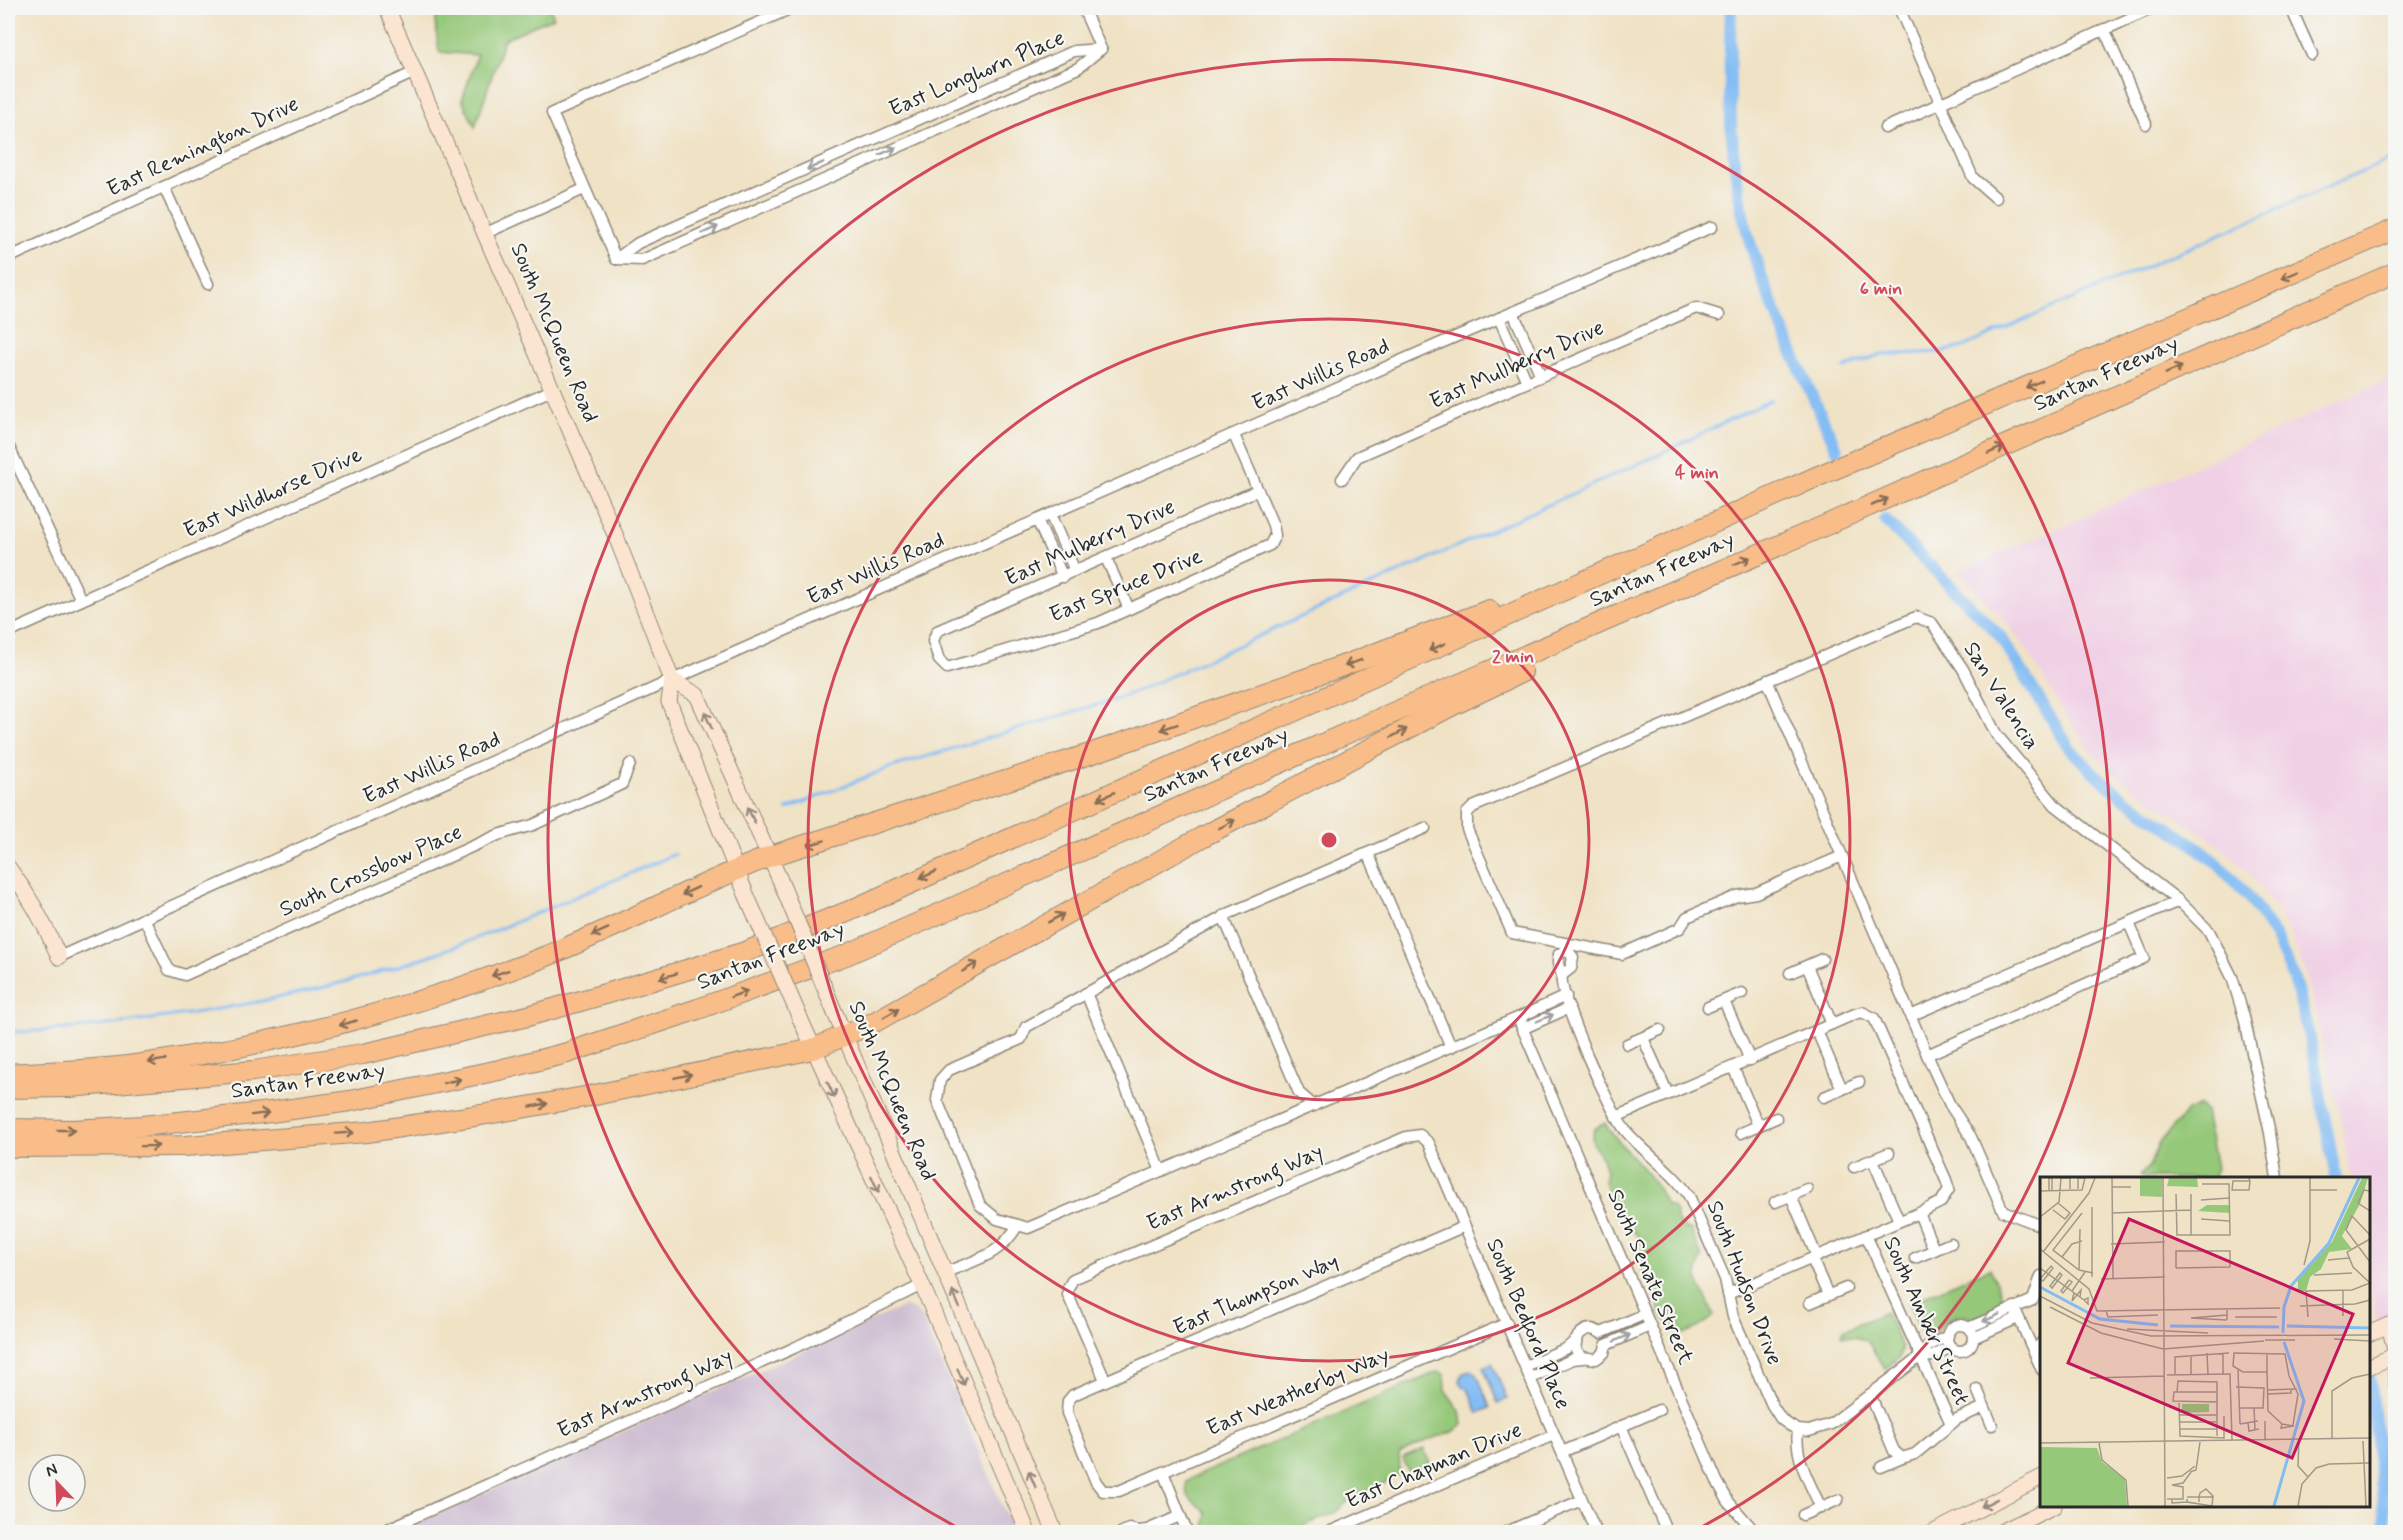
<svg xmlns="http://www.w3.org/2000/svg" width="2403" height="1540" font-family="Mynerve,sans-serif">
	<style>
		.built { fill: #f0d0e5 }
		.industrial { fill: #cebed2 }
		.green { fill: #95c879; stroke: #607a52; stroke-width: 1.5 }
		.water { fill: #82bcf4; stroke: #567490; stroke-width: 1.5 }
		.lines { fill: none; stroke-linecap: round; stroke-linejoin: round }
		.stream { stroke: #82bcf4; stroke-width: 3 }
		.canal { stroke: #82bcf4; stroke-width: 12 }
		.street-casing { stroke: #8e8678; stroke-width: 13 }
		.secondary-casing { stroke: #8e8678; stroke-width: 17 }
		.highway-casing { stroke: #8e8678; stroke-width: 22 }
		.street { stroke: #fff; stroke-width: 10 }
		.secondary { stroke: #fce5d0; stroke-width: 15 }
		.highway { stroke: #f8bd89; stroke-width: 20 }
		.secondary-bridge-casing { stroke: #8e8678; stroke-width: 17; stroke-linecap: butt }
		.secondary-bridge { stroke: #fce5d0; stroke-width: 15 }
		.oneway { stroke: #a0a0a0 }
		.oneway2 { stroke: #876d55 }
		.oneway3 { stroke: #94887e }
		.ring { fill: none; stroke: #d1495b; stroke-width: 3 }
		.labels { text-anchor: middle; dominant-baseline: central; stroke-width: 4.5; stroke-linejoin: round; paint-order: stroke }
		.street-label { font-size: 22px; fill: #2b2b2b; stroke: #f6f6f2 }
		.inset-river { fill: none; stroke: #82bcf4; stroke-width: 3 }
		.inset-road { fill: none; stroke: #a19987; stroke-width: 1.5 }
		.view { fill: #c2185b; fill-opacity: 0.15; stroke: #c2185b; stroke-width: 3 }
		.inset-edge { fill: none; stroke: #2b2b2b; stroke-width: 3 }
		.centre { fill: #d1495b; stroke: #f6f6f2; stroke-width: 3 }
		.ring-label { font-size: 18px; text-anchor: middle; font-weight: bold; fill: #d1495b; stroke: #f6f6f2; stroke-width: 4.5; stroke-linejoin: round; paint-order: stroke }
	</style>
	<rect width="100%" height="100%" fill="#f6f6f2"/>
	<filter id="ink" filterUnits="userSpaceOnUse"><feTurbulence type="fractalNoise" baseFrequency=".0167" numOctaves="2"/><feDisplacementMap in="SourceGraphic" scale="12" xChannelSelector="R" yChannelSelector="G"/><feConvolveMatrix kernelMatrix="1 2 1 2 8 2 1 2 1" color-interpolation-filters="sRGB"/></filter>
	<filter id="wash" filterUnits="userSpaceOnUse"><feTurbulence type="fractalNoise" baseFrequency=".008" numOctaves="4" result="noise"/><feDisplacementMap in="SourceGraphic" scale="24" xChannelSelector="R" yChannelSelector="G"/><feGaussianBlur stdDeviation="1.35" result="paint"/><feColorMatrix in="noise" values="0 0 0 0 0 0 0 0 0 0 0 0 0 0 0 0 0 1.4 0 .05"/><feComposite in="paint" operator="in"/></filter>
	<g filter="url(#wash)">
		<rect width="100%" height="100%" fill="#f0e2c5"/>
		<!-- built -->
		<polygon class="built" points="2395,377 2395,1322 2378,1330 2369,1273 2368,1178 2351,1178 2340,1116 2306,976 2294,943 2276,909 2250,874 2219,845 2119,778 2092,753 2067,717 2025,647 2003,618 1957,571 2041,536"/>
		<!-- industrial -->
		<polygon class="industrial" points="903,1307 914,1310 922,1318 1013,1532 397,1532"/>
		<!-- green -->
		<g class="green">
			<polygon points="437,8 550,8 554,17 504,39 475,127 462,100 477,55 439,52 435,22"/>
			<polygon points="2200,1105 2205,1112 2216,1168 2212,1178 2144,1178 2140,1176 2150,1165 2158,1144 2168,1132 2187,1111"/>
			<path d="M1605,1123C1623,1152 1654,1173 1666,1205L1672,1207L1676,1212V1219L1686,1229L1691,1230L1702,1257C1690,1284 1707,1292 1714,1316C1703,1326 1694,1331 1680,1335L1661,1315L1654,1284L1643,1272V1247L1637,1235L1623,1221L1614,1206L1604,1181L1606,1172L1603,1160L1596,1150L1592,1140L1594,1129Z"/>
			<path d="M1990,1268L2006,1305C1997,1309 1985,1316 1976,1318C1968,1319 1961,1313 1952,1317C1940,1322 1938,1337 1924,1339L1908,1303Z"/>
			<path d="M1886,1312L1902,1347L1899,1358L1885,1369C1867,1346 1877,1338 1842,1336L1843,1330Z"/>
			<path d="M1439,1371L1445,1375L1446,1391L1460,1411L1462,1425L1453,1432L1430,1439L1399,1454L1400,1471L1399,1475L1373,1489L1353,1497L1336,1512L1289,1532H1204L1207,1514C1200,1502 1182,1501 1187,1482L1194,1477Z"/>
			<polygon points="1424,1449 1430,1464 1409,1473 1403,1458"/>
		</g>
		<!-- water -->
		<g class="water">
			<polygon points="1492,1363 1507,1399 1498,1403 1483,1367"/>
			<polygon points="1471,1370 1477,1374 1490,1408 1478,1413 1468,1389 1464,1387 1460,1381 1462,1374"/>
		</g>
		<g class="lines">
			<!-- stream -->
			<g class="stream">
				<polyline points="1844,368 1879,355 1940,352 1963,347 2396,157"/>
				<polyline points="787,809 889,768 1116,699 1140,690 1647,460 1771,400"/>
				<path d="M8,1032C60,1031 114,1025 166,1017C262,1004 357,983 448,949C525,920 600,886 675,854"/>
			</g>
			<!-- canal -->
			<g class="canal">
				<path d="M1731,8C1728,91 1728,181 1756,261C1778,325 1809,388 1837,450"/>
				<polyline points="1885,520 2000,636 2070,749 2095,774 2125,799 2190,842 2218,864 2249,897 2276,938 2294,979 2310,1040 2336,1178"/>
				<polyline points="2368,1368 2387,1532"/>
			</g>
		</g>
	</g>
	<g filter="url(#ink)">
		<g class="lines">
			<defs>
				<g id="street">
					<polyline points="1083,8 1101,49"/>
					<polyline points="1899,8 1973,178 1996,198"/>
					<polyline points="2291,8 2312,55"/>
					<polyline points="2104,29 2146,124"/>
					<polyline points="1885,128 2153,8"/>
					<polyline points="164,187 208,284"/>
					<polyline points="486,233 584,189"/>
					<polyline points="8,258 415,72"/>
					<polyline points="616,259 642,260 1078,68 1101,49"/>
					<polyline points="616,259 638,243 1074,51 1101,49"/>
					<polyline points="616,259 552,113 792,8"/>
					<polyline points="1513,312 1541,376"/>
					<polyline points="1499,318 1527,382"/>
					<polyline points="1234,435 1273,525 1275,535 1270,545 1098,623 947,668 939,660 933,641 937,631 1258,490"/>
					<polyline points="8,445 81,600"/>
					<polyline points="1342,479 1357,457 1696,308 1719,315"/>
					<polyline points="1050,514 1075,571"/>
					<polyline points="1037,520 1063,577"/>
					<polyline points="1106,558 1129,609"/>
					<polyline points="8,633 554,389"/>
					<polyline points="1767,680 1842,856"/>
					<polyline points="1425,828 1230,913 1026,1027 1021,1039 949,1070 940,1080 937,1100 980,1205 997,1219 1028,1228 1522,1016"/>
					<polyline points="1368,853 1451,1047"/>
					<polyline points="1223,916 1299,1093 1314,1106"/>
					<polyline points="144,918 169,970 185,975 498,835 533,825 622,784 630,764"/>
					<path d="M1567,950L1559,954C1557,963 1558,966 1562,975C1557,995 1610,1111 1625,1130C1645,1154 1672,1170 1689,1196L1725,1279L1733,1317L1772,1405L1781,1419L1789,1425L1798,1430L1809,1431L1831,1424L1920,1357L1928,1346L1948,1336"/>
					<polyline points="59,957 672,680 1441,343 1712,227"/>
					<polyline points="1807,966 1832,1024"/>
					<polyline points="1790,973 1822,959"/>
					<polyline points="1562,975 1571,968 1573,957 1567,950 1568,945"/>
					<polyline points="1086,993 1161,1171"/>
					<polyline points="1566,996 1524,1015 1521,1019 1521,1025 1717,1481 1728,1501 1755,1532"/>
					<polyline points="1724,1001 1750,1060"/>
					<polyline points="1708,1007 1742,993"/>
					<polyline points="1910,1016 2179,901"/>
					<polyline points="1522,1029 1569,1008"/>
					<polyline points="1817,1031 1842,1089"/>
					<polyline points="1643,1038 1668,1094"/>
					<polyline points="1627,1044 1660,1030"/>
					<polyline points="1927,1055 2144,958 2129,923"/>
					<polyline points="1733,1067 1758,1125"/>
					<polyline points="1824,1097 1859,1082"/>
					<polyline points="1616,1117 1855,1014 1862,1012 1874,1018 1946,1180 1949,1189 1941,1202 1919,1213 1728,1294"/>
					<polyline points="1741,1133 1776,1118"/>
					<polyline points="1873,1160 1899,1221"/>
					<polyline points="1854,1167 1889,1153"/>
					<polyline points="1791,1196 1817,1257"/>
					<polyline points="1775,1202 1807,1189"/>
					<polyline points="1919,1213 1934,1250"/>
					<polyline points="1465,1226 1073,1395 1068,1401 1067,1413 1096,1482 1103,1491 1119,1491 1507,1323"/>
					<polyline points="2042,1226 2003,1211 1971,1137 1950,1105 1932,1066 1842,856 1756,893 1737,896 1687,917 1680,928 1622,954 1512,933 1467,829 1467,813 1473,807 1916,617 1932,623 1963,669 1996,734 2055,805 2179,901 2209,931 2232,977 2244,1017 2270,1133 2277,1178"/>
					<polyline points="1866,1235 1951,1424"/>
					<polyline points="1915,1258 1951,1243"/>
					<polyline points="1812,1259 1828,1295"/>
					<path d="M944,1273C977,1259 999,1257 1018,1225"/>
					<polyline points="1810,1303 1846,1288"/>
					<polyline points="2014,1307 2042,1370"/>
					<path d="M1645,1314L1601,1333C1592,1327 1585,1328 1578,1336L1576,1350L1582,1357L1596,1359L1604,1353L1606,1345L1650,1326"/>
					<circle cx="1960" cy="1338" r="13"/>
					<polyline points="1968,1328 2033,1300 2041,1276"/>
					<polyline points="1973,1338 2018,1318"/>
					<polyline points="2034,1352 2042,1342"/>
					<polyline points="1920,1357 1933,1356 1951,1347"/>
					<polyline points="1525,1366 1567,1348 1576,1340"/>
					<polyline points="1531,1378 1573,1359 1583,1358"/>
					<polyline points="1105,1380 1068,1295 1068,1288 1073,1279 1406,1137 1420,1135 1429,1143 1596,1532"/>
					<polyline points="1977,1389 1992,1425"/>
					<polyline points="1870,1394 1894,1451 1902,1458 1915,1454 1957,1419 1984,1407"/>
					<polyline points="1621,1426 1667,1532"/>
					<path d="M1798,1430C1794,1458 1810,1483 1821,1508"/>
					<polyline points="1562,1452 1659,1410"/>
					<polyline points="1881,1467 1902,1458"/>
					<polyline points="1163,1472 1187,1532"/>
					<polyline points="1803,1515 1838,1500"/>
					<polyline points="1139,1531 1147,1530 1180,1516"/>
					<polyline points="381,1532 794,1348 922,1285"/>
					<polyline points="1122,1532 1130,1529 1142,1532"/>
					<polyline points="1329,1532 1554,1435"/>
					<polyline points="1506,1532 1582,1500"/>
				</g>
				<g id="secondary">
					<polyline points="387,8 617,539 672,680 669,702 746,894"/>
					<polyline points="672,680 697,695 780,880"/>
					<path d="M8,867C29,895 45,924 59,957"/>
					<polyline points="835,1013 1055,1532"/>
					<polyline points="803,1025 922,1285 1028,1532"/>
					<polyline points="2389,1325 2396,1354"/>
					<polyline points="2368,1334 2396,1322"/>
					<polyline points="2396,1359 2396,1382"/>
					<polyline points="2368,1367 2396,1355"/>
					<polyline points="1934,1532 2042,1477"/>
					<polyline points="2001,1532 2054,1506"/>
				</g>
				<g id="highway">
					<path d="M8,1074C50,1071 93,1071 135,1065C268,1046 399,1012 526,964C609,933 687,888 771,856L1093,753L1345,665L1489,610"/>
					<polyline points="8,1088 69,1087 253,1071 363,1054 528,1016 650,981 745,952 847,912 1816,477 2396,229"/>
					<polyline points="8,1129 73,1130 142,1126 271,1112 350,1101 499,1070 567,1053 698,1009 846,955 1379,719 1826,525 2396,272"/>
					<polyline points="8,1147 185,1146 367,1132 481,1115 590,1096 813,1049 871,1024 1202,837 1453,705 1522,672"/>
				</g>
			</defs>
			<!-- street casing -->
			<use href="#street" class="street-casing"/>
			<!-- secondary casing -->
			<use href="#secondary" class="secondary-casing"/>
			<!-- highway casing -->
			<use href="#highway" class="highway-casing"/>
			<!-- street -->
			<use href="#street" class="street"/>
			<!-- secondary -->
			<use href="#secondary" class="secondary"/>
			<!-- highway -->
			<use href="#highway" class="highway"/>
			<defs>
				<g id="secondary-bridge">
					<polyline points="780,880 835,1013"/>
					<polyline points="746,894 803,1025"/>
				</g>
			</defs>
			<!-- secondary-bridge casing -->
			<use href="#secondary-bridge" class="secondary-bridge-casing"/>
			<!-- secondary-bridge -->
			<use href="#secondary-bridge" class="secondary-bridge"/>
		</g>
		<!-- one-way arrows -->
		<defs><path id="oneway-shaft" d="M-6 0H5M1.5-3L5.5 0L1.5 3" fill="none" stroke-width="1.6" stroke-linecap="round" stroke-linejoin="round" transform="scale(1.5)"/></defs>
		<g class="oneway">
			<use href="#oneway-shaft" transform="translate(888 151) rotate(-24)"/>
			<use href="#oneway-shaft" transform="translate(815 166) rotate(156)"/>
			<use href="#oneway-shaft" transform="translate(710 230) rotate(-24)"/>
			<use href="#oneway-shaft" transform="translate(1545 1018) rotate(-23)"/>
			<use href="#oneway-shaft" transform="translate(1991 1318) rotate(156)"/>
			<use href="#oneway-shaft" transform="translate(1622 1338) rotate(-23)"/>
		</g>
		<g class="oneway2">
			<use href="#oneway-shaft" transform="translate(2290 275) rotate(157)"/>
			<use href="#oneway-shaft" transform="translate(2174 370) rotate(-24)"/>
			<use href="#oneway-shaft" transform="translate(2034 384) rotate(157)"/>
			<use href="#oneway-shaft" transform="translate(1996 450) rotate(-24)"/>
			<use href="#oneway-shaft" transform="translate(1880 502) rotate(-24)"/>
			<use href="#oneway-shaft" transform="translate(1742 561) rotate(-23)"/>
			<use href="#oneway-shaft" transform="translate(1437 647) rotate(156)"/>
			<use href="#oneway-shaft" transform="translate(1353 663) rotate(160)"/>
			<use href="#oneway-shaft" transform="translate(1169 727) rotate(161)"/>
			<use href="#oneway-shaft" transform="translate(1399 733) rotate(-28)"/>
			<use href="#oneway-shaft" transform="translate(1106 796) rotate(156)"/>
			<use href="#oneway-shaft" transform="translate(1227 824) rotate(-28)"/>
			<use href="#oneway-shaft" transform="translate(816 843) rotate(163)"/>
			<use href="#oneway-shaft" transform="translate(928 875) rotate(156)"/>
			<use href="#oneway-shaft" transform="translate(690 891) rotate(155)"/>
			<use href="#oneway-shaft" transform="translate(1056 918) rotate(-29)"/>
			<use href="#oneway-shaft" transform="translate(600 932) rotate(156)"/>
			<use href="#oneway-shaft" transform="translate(970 967) rotate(-30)"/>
			<use href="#oneway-shaft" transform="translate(500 973) rotate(161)"/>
			<use href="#oneway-shaft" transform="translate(668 976) rotate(163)"/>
			<use href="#oneway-shaft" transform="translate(739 994) rotate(-20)"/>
			<use href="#oneway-shaft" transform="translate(891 1013) rotate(-30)"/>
			<use href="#oneway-shaft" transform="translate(348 1023) rotate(164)"/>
			<use href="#oneway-shaft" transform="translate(157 1061) rotate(171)"/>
			<use href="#oneway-shaft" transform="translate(683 1076) rotate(-12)"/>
			<use href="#oneway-shaft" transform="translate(452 1081) rotate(-13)"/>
			<use href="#oneway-shaft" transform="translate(539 1105) rotate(-10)"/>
			<use href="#oneway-shaft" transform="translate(260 1114) rotate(-7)"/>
			<use href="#oneway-shaft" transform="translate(66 1130)"/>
			<use href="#oneway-shaft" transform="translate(345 1133) rotate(-4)"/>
			<use href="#oneway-shaft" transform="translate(150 1146) rotate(-1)"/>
		</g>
		<g class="oneway3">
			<use href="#oneway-shaft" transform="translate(708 720) rotate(-114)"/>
			<use href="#oneway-shaft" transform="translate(751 815) rotate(-116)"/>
			<use href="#oneway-shaft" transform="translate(831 1090) rotate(66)"/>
			<use href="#oneway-shaft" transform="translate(875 1184) rotate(65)"/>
			<use href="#oneway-shaft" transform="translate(956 1299) rotate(-113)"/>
			<use href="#oneway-shaft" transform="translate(961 1377) rotate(67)"/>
			<use href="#oneway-shaft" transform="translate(1032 1479) rotate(-113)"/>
			<use href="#oneway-shaft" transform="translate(1989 1503) rotate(153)"/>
		</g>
	</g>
	<!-- distance rings -->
	<g class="ring">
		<circle cx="1329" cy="840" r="260"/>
		<circle cx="1329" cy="840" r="521"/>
		<path d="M962 1530A781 781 0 1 1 1696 1530"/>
	</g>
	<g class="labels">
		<!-- street labels -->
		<g class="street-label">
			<text transform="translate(977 74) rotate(-23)">East Longhorn Place</text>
			<text transform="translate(203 147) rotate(-25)">East Remington Drive</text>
			<text transform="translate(554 333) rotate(67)">South McQueen Road</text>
			<text transform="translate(1517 365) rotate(-24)">East Mullberry Drive</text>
			<text transform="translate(2106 374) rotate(-24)">Santan Freeway</text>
			<text transform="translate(1321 375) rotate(-24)">East Willis Road</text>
			<text transform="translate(273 493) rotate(-24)">East Wildhorse Drive</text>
			<text transform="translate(1090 543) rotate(-24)">East Mulberry Drive</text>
			<text transform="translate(876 569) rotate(-24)">East Willis Road</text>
			<text transform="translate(1662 570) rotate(-24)">Santan Freeway</text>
			<text transform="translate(1126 586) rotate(-22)">East Spruce Drive</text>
			<text transform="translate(2001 696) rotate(58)">San Valencia</text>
			<text transform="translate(1216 765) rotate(-24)">Santan Freeway</text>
			<text transform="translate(432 768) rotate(-24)">East Willis Road</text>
			<text transform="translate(371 871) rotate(-24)">South Crossbow Place</text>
			<text transform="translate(771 956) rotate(-21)">Santan Freeway</text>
			<text transform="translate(308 1081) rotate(-8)">Santan Freeway</text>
			<text transform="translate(892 1091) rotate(67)">South McQueen Road</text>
			<text transform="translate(1235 1188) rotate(-23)">East Armstrong Way</text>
			<text transform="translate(1650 1277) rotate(67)">South Senate Street</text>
			<text transform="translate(1744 1283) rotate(69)">South Hudson Drive</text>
			<text transform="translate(1256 1295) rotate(-23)">East Thompson Way</text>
			<text transform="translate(1926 1321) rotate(66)">South Amber Street</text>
			<text transform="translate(1528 1324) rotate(67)">South Bedford Place</text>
			<text transform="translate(1298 1392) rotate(-23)">East Weatherby Way</text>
			<text transform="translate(645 1394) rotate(-24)">East Armstrong Way</text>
			<text transform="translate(1434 1466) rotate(-23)">East Chapman Drive</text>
		</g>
	</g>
	<!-- overview -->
	<g transform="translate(2040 1177)">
		<rect width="330" height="330" fill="#f0e2c5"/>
		<path d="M100,1H122V20L100,19ZM129,1H157L158,10L127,9ZM322,1H328L320,27L302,59L312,72L289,75L281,92L270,100L266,114H258V102L292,65ZM167,28H189V36L158,34ZM142,227H169V235L142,236ZM0,270L57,271L62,285L85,302L87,329H0Z" fill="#95c879"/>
		<path class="inset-river" d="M0,110L60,142L118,148M130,149L239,150M247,149L330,151M243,156L244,130L251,109L289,66L319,1M234,329L264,224L244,165"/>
		<path class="inset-road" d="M72,1L73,101M123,1L125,329M209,1L210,4L209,13H192L193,4H210M72,10H91M270,13H297M0,14L42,13L45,1H38V12M9,14V1H12V14M330,14L324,13L318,26L330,34M136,17L137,58H190L189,7H162M151,17V58M161,23L189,21M52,30V100M13,33L25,42L30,36L18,26M42,36L13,73L39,93L53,96M72,36L151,33M0,40L19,25L21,1H30V12M161,42L189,44M330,58L312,39L306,53L330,85M71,67L125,65M0,72L49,112L57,134L240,131M3,75L49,16L55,1M22,80L32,67L42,64M288,83L309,81M264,88L270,64V1M11,89L13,91L3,104L0,102ZM0,91L44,123L48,121V127L44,123M136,91V74H190V90M136,91L190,90M39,93L40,52M20,96L22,98L12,111L10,109ZM274,98L312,96M61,102L125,100M29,103L32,105L23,116L21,114ZM303,113V139M32,114L45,95M34,116L32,124L41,113L40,120M0,119L52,146L111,159L330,158M260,129L315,127L330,123M10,130L61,156L123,172L224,164M187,132V142L186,143L151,141L187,138M66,134L68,140L118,138M195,140H237M268,140L266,114L312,113L330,106L313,90L307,75L330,62M87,152L168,156M294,162L330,164M225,163H255M167,176L168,197M183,176V197M227,176V195M198,193L200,247M135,197V180L189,176M151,197V178M127,198L191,197M190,198L192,263M50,201L124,199M196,210L224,211L223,231H199M227,213L257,212M137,215L138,204L177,205V259M177,215H134L133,224L177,225M227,217L251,216V213M139,226L140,259L184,261V239M214,231L215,252M139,238H177M225,244V263M139,245H177M208,246L209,254L219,252M200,247L218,244M242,247L241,251L254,249L242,247L228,234L227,195H203L193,189L194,176L245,177L249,199L258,217L253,248M139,252H177M259,261L258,289L268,300M292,263V214L312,201L330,197M323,264L326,329M0,266L330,261M59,266L62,283L86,303L88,329M150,295L156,293L160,265M127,301L142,299L155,289M147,320H171L173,319L166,312L160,316L159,320V325M127,322H143V310L132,308L143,306L151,295M132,322V326L147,325M147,322V325L172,329L173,319M258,329L262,307L276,291L289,287L330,286"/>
		<path class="view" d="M89,42L313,137L252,281L28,186Z"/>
		<rect width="330" height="330" class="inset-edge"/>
	</g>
	<circle cx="1329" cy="840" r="9" class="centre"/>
	<g class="ring-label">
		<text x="1881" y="294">6 min</text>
		<text x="1697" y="478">4 min</text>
		<text x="1513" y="662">2 min</text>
	</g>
	<!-- margin -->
	<rect width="2403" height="1540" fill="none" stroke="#f6f6f2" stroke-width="30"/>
	<!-- north arrow -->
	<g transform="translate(57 1483) rotate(337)"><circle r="28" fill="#f6f6f2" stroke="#a5a5a2" stroke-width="1.5"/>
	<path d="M0-4.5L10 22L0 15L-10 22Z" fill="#d1495b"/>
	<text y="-9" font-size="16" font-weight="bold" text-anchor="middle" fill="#2b2b2b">N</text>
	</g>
</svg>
